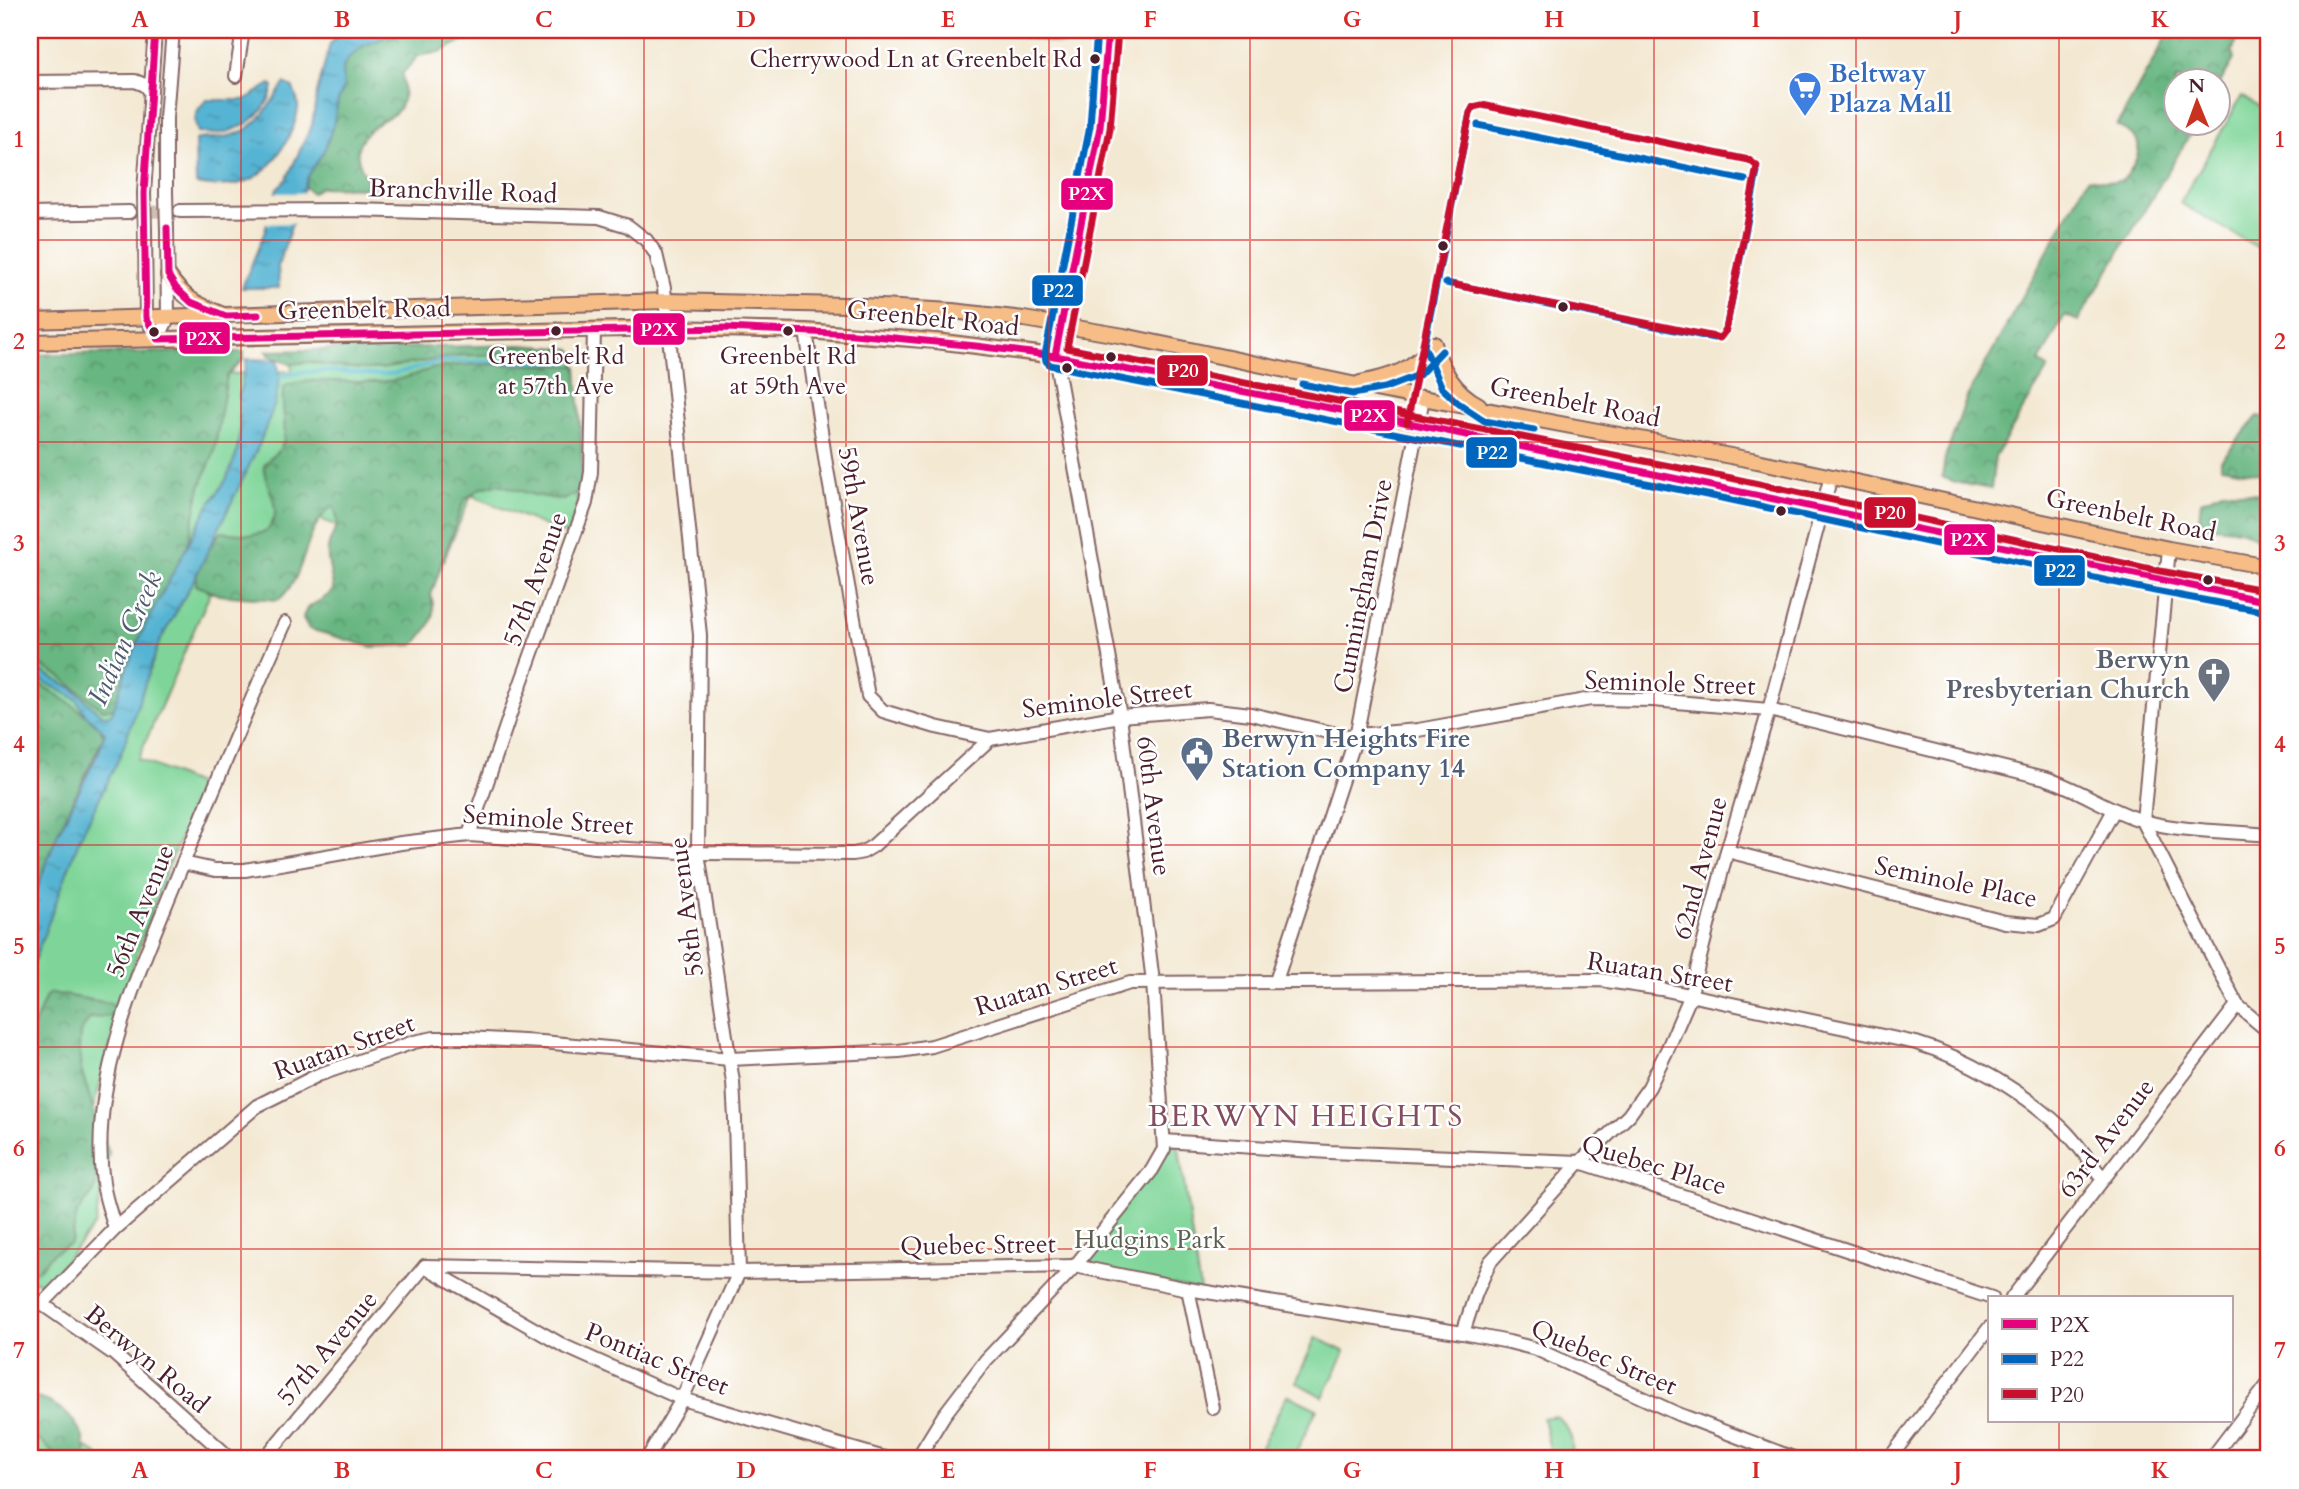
<svg xmlns="http://www.w3.org/2000/svg" width="2299" height="1489" font-family="Cardo,serif">
	<style>
		.green { fill: #7fd599; stroke: #647a62; stroke-width: 2 }
		.forest { fill: url(#forest-crowns); stroke: #586a56; stroke-width: 2 }
		.water { fill: url(#water-ripples); stroke: #4f6a7f; stroke-width: 2 }
		.pier { fill: #f3e8d2 }
		.lines { fill: none; stroke-linecap: round; stroke-linejoin: round }
		.stream { stroke: #54b4d3; stroke-width: 3.5 }
		.minor-tunnel { stroke: #d1c0b1; stroke-width: 12; stroke-dasharray: 12 6; stroke-linecap: butt }
		.minor-casing { stroke: #856565; stroke-width: 16 }
		.major-casing { stroke: #856565; stroke-width: 18 }
		.minor { stroke: #fff; stroke-width: 12 }
		.major { stroke: #f6be86; stroke-width: 14 }
		.minor-bridge-casing { stroke: #856565; stroke-width: 16; stroke-linecap: butt }
		.minor-bridge { stroke: #fff; stroke-width: 12 }
		.bus-1-casing { stroke: #fff; stroke-width: 12 }
		.bus-2-casing { stroke: #fff; stroke-width: 12 }
		.bus-3-casing { stroke: #fff; stroke-width: 12 }
		.bus-1 { stroke: #e5007d; stroke-width: 7 }
		.bus-2 { stroke: #0065bd; stroke-width: 7 }
		.bus-3 { stroke: #c8102e; stroke-width: 7 }
		.grid { fill: none; stroke: #d62828; stroke-width: 2; stroke-opacity: 0.55 }
		.bus-dot { fill: #4a1f2b; stroke: #fff; stroke-width: 2.5 }
		.labels { text-anchor: middle; dominant-baseline: central; stroke-width: 5; stroke-linejoin: round; paint-order: stroke }
		.bus-label { font-size: 24px; fill: #4a1f2b; stroke: #fff }
		.shop-label { font-size: 26px; font-weight: bold; fill: #366cbe; stroke: #fff; text-anchor: start }
		.street-label { font-size: 26px; fill: #4a1f2b; stroke: #fff }
		.worship-label { font-size: 26px; font-weight: bold; fill: #5b616d; stroke: #fff; text-anchor: end }
		.service-label { font-size: 26px; font-weight: bold; fill: #4e5e75; stroke: #fff; text-anchor: start }
		.park-label { font-size: 26px; fill: #5d5f52; stroke: #fff }
		.water-label { font-size: 28px; font-style: italic; fill: #4e5b6e; stroke: #fff }
		.quarter-label { font-size: 30px; letter-spacing: 2px; fill: #844e61; stroke: #fff }
		.line-badge { stroke: #fff; stroke-width: 2.5 }
		.badge-label { font-size: 19px; text-anchor: middle; font-weight: bold; fill: #fff }
		.neatline { fill: none; stroke: #d62828; stroke-width: 2.5 }
		.grid-label { font-size: 23px; text-anchor: middle; font-weight: bold; fill: #d62828 }
	</style>
	<defs>
		<pattern id="forest-crowns" width="20" height="18" patternUnits="userSpaceOnUse" patternTransform="scale(1.75)"><rect width="20" height="18" fill="#67b681"/><path d="M2 6a3 3 0 1 1 6 0M12 15a3 3 0 1 1 6 0" fill="none" stroke="#57936a"/></pattern>
		<pattern id="water-ripples" width="26" height="14" patternUnits="userSpaceOnUse" patternTransform="scale(1.75)"><rect width="26" height="14" fill="#54b4d3"/><path d="M2 4q2-2 4 0t4 0M15 11q2-2 4 0t4 0" fill="none" stroke="#4892ab"/></pattern>
	</defs>
	<rect width="100%" height="100%" fill="#fff"/>
	<filter id="ink" filterUnits="userSpaceOnUse"><feTurbulence type="fractalNoise" baseFrequency=".0143" numOctaves="2"/><feDisplacementMap in="SourceGraphic" scale="14" xChannelSelector="R" yChannelSelector="G"/><feConvolveMatrix kernelMatrix="1 2 1 2 8 2 1 2 1" color-interpolation-filters="sRGB"/></filter>
	<filter id="wash" filterUnits="userSpaceOnUse"><feTurbulence type="fractalNoise" baseFrequency=".00686" numOctaves="4" result="noise"/><feDisplacementMap in="SourceGraphic" scale="28" xChannelSelector="R" yChannelSelector="G"/><feGaussianBlur stdDeviation="1.57" result="paint"/><feColorMatrix in="noise" values="0 0 0 0 0 0 0 0 0 0 0 0 0 0 0 0 0 1.4 0 .05"/><feComposite in="paint" operator="in"/></filter>
	<g filter="url(#wash)">
		<rect width="100%" height="100%" fill="#f3e8d2"/>
		<!-- green -->
		<g class="green">
			<polygon points="2242,96 2269,112 2269,254 2180,203"/>
			<polygon points="564,348 575,361 578,406 577,516 569,536 471,495 440,569 313,516 282,592 210,593 138,759 202,786 166,872 132,968 92,1113 109,1152 95,1225 46,1284 30,1280 30,358 230,354 231,374 292,371 291,352"/>
			<polygon points="1178,1142 1200,1291 1075,1266 1164,1149"/>
			<polygon points="1316,1337 1345,1352 1323,1397 1296,1382"/>
			<polygon points="1287,1395 1317,1409 1293,1459 1272,1459 1258,1453"/>
			<polygon points="30,1414 99,1455 97,1459 30,1459"/>
			<path d="M1556,1416C1568,1426 1578,1443 1568,1459H1552L1543,1418Z"/>
		</g>
		<!-- forest -->
		<g class="forest">
			<path d="M346,30H518L514,35L462,41L440,52L418,56L402,74C404,84 405,97 400,107C397,114 390,116 383,120C350,141 352,158 373,188L320,187L312,193L297,181L346,53Z"/>
			<polygon points="990,30 1085,30 1082,41 1058,44"/>
			<path d="M2170,30H2243L2232,51L2234,59L2219,85L2218,80H2176V122L2197,123L2078,321L2065,315L2039,362L2048,368L1995,457L1991,489L1954,482L1942,477L1945,458L1967,397L2088,178L2113,182L2123,180C2131,171 2144,151 2136,139C2132,133 2123,129 2117,126Z"/>
			<polygon points="522,345 571,349 576,357 545,359 509,354 456,356 381,369 361,369 328,366 311,362 290,364 270,356 267,351"/>
			<polygon points="154,352 244,352 244,359 227,376 214,453 200,487 188,547 128,664 114,708 103,710 60,676 30,660 30,355"/>
			<path d="M490,364L577,366L582,459L581,486L575,494L563,500L534,495L498,484L481,488L464,500L431,595C438,620 429,627 414,645L372,647L309,629L303,618C307,601 324,603 333,590C333,577 326,562 328,549C331,529 344,528 333,506C302,527 308,578 278,600L219,595L196,585C195,568 209,545 221,532L251,535L265,532C288,512 265,490 264,466C269,455 282,453 284,440C287,426 279,393 285,386C319,375 354,385 388,381C405,380 420,371 436,368C453,364 472,365 490,364Z"/>
			<polygon points="2258,416 2269,418 2269,475 2221,467 2221,460"/>
			<path d="M2224,490L2269,495V542C2256,540 2254,535 2243,531C2229,526 2211,531 2199,520L2201,501Z"/>
			<path d="M30,679C47,688 99,719 104,736L58,833L30,908Z"/>
			<polygon points="51,993 110,1003 116,1009 112,1016 90,1018 80,1033 79,1048 81,1070 97,1120 96,1182 95,1190 77,1213 71,1243 53,1253 38,1270 30,1274 30,1035 46,996"/>
			<path d="M30,1397C59,1400 89,1427 85,1459H59L43,1443L30,1434Z"/>
		</g>
		<!-- water -->
		<g class="water">
			<polygon points="347,30 426,30 386,37 363,46 347,60 343,68 344,87 338,101 333,126 324,151 308,176 278,266 279,288 242,288 265,231 277,188 286,180 312,125 317,93 330,44 339,33"/>
			<path d="M285,83L293,88C295,95 299,101 298,109C295,134 270,174 245,182C233,186 209,187 196,184L195,140C206,137 218,139 229,136C259,130 269,104 285,83Z"/>
			<path d="M271,84L273,86C268,118 230,140 198,132C192,119 197,108 207,100H244Z"/>
			<polygon points="247,359 277,360 280,377 275,403 259,445 196,576 159,643 121,754 80,838 30,972 30,908 58,833 99,751 105,732 85,714 76,699 30,674 30,665 72,688 99,713 107,716 112,713 128,664 145,626 206,510 226,480 236,455 240,431 239,397"/>
		</g>
		<!-- pier -->
		<polygon class="pier" points="272,193 306,193 296,223 263,224"/>
		<g class="lines">
			<!-- stream -->
			<polyline class="stream" points="275,378 303,372 329,371 374,375 394,374 443,361 568,362"/>
		</g>
	</g>
	<g filter="url(#ink)">
		<g class="lines">
			<!-- minor-tunnel -->
			<polyline class="minor-tunnel" points="129,212 180,211"/>
			<defs>
				<g id="minor">
					<polyline points="236,76 243,30"/>
					<polyline points="30,82 135,81 145,85 150,91"/>
					<polyline points="144,193 155,30"/>
					<polyline points="166,193 166,118 173,30"/>
					<polyline points="180,211 355,210 599,217 628,226 646,240 656,254 664,288 700,635 698,853 733,1082 735,1119 739,1272 682,1399 647,1459"/>
					<polyline points="30,214 129,212"/>
					<polyline points="145,231 146,318 158,339"/>
					<polyline points="806,331 826,464 868,696 883,711 936,727 990,739"/>
					<polyline points="158,339 168,318 167,231"/>
					<polyline points="2169,549 2143,821 2237,1005 2269,1032"/>
					<polyline points="469,835 516,697 586,503 591,472 594,329"/>
					<polyline points="1727,851 2005,922 2039,925 2054,919 2114,810"/>
					<path d="M183,863L215,870H245L401,843L469,835L554,841L594,847L698,853L853,854L863,852L873,846L990,739L1120,716L1208,709L1251,714L1345,736L1418,730L1591,699L1653,700L1769,710L2045,778C2080,789 2109,811 2144,821C2181,832 2231,831 2269,835"/>
					<polyline points="1276,981 1356,737 1423,398"/>
					<polyline points="1164,1141 1329,1152 1580,1162 1992,1298"/>
					<path d="M115,1229C111,1214 105,1199 103,1183C87,1077 147,953 185,858C218,779 250,701 285,623"/>
					<polyline points="425,1266 739,1272 1075,1266 1188,1289 1463,1333 1509,1342 1536,1349 1678,1414 1796,1459"/>
					<polyline points="426,1267 564,1346 682,1399 888,1459"/>
					<polyline points="1188,1289 1213,1408"/>
					<polyline points="2012,1298 2237,1005"/>
					<polyline points="30,1299 42,1304 114,1354 231,1459"/>
					<path d="M42,1304L115,1229L257,1106L318,1075L414,1042L434,1038H466L542,1042L730,1059L899,1051L932,1046L1130,983L1600,980L1661,989L1916,1043C1966,1058 2024,1092 2062,1128C2078,1143 2090,1162 2103,1179"/>
					<polyline points="1463,1333 1476,1293 1490,1262 1580,1162 1629,1115 1649,1087 1668,1048 1690,997 1727,851 1769,710 1831,476"/>
					<polyline points="264,1459 425,1266"/>
					<polyline points="917,1459 944,1415 986,1360 1075,1266 1152,1170 1164,1149 1153,982 1120,716 1055,356 1100,127 1108,30"/>
					<polyline points="1889,1459 1989,1328"/>
					<polyline points="2211,1459 2269,1383"/>
				</g>
				<g id="major">
					<path d="M168,275C183,298 196,304 221,314"/>
					<polyline points="30,321 666,301 846,305 952,311 1024,319 1124,336 1380,390 1757,461 2169,549 2269,567"/>
					<polyline points="30,342 669,328 806,331 936,341 1055,356 1404,422 1824,508 2063,560 2269,602"/>
					<path d="M1434,344C1442,370 1454,392 1479,405"/>
					<path d="M1360,383C1394,376 1411,371 1434,344"/>
				</g>
			</defs>
			<!-- minor casing -->
			<use href="#minor" class="minor-casing"/>
			<!-- major casing -->
			<use href="#major" class="major-casing"/>
			<!-- minor -->
			<use href="#minor" class="minor"/>
			<!-- major -->
			<use href="#major" class="major"/>
			<defs>
				<g id="minor-bridge">
					<polyline points="144,193 145,231"/>
					<polyline points="166,193 167,231"/>
				</g>
			</defs>
			<!-- minor-bridge casing -->
			<use href="#minor-bridge" class="minor-bridge-casing"/>
			<!-- minor-bridge -->
			<use href="#minor-bridge" class="minor-bridge"/>
			<defs>
				<g id="bus-1">
					<polyline points="155,30 144,193 146,318 158,339 726,328 854,334 976,346 1055,356 1404,422 2269,602"/>
					<polyline points="167,228 168,275 176,288 191,302 226,316 258,315"/>
					<polyline points="1055,356 1100,127 1108,30"/>
				</g>
				<g id="bus-2">
					<polyline points="1097,30 1090,126 1045,355 1046,361 1050,365 1727,499 2155,591 2267,612"/>
					<polyline points="1470,113 1424,346 1442,388 1458,403 1485,421 1534,430"/>
					<polyline points="1478,125 1745,180"/>
					<polyline points="1446,283 1714,338"/>
					<polyline points="1726,330 1757,172"/>
					<polyline points="1302,384 1353,394 1385,388 1419,375 1442,351"/>
				</g>
				<g id="bus-3">
					<polyline points="1118,31 1110,129 1067,348 1731,478 2160,571 2269,591"/>
					<polyline points="1407,423 1470,113 1473,107 1482,105 1749,160 1757,166 1726,330 1720,338 1456,285"/>
				</g>
			</defs>
			<!-- bus-1 casing -->
			<use href="#bus-1" class="bus-1-casing"/>
			<!-- bus-2 casing -->
			<use href="#bus-2" class="bus-2-casing"/>
			<!-- bus-3 casing -->
			<use href="#bus-3" class="bus-3-casing"/>
			<!-- bus-1 -->
			<use href="#bus-1" class="bus-1"/>
			<!-- bus-2 -->
			<use href="#bus-2" class="bus-2"/>
			<!-- bus-3 -->
			<use href="#bus-3" class="bus-3"/>
		</g>
	</g>
	<!-- grid -->
	<path class="grid" d="M241,30V1459M442,30V1459M644,30V1459M846,30V1459M1049,30V1459M1250,30V1459M1452,30V1459M1654,30V1459M1856,30V1459M2059,30V1298M30,240H2269M30,442H2269M30,644H2269M30,845H2269M30,1047H2269M30,1249H2269M2059,1421V1459"/>
	<!-- icons -->
	<defs>
		<symbol id="supermarket-pin" viewBox="-11 -11 22 30"><path d="M0 17L-7.5 6A9.5 9.5 0 1 1 7.5 6Z" fill="#3f7fe0" stroke="#fff"/><path d="M-6-5.5h2.5l.6 2H6L4.5 2H-2.5L-4.4-4H-6ZM-1.5 3.2a1.3 1.3 0 1 0 .1 0ZM3 3.2a1.3 1.3 0 1 0 .1 0Z" fill="#fff"/></symbol>
		<symbol id="church-pin" viewBox="-11 -11 22 30"><path d="M0 17L-7.5 6A9.5 9.5 0 1 1 7.5 6Z" fill="#6b7280" stroke="#fff"/><path d="M-1.2-6h2.4v3.5h3.3v2.4h-3.3V6h-2.4V-.1h-3.3v-2.4h3.3Z" fill="#fff"/></symbol>
		<symbol id="civic-pin" viewBox="-11 -11 22 30"><path d="M0 17L-7.5 6A9.5 9.5 0 1 1 7.5 6Z" fill="#5c6f8a" stroke="#fff"/><path d="M-.6-6.5H3V-4.5H.6V-3L4-1V1h2V6H-6V1h2V-1L-.6-3ZM-1.2 2.5V6h2.4V2.5Z" fill="#fff"/></symbol>
	</defs>
	<g fill-rule="evenodd">
		<use href="#supermarket-pin" x="1786" y="69" width="38" height="52"/>
		<use href="#church-pin" x="2195" y="655" width="38" height="52"/>
		<use href="#civic-pin" x="1178" y="734" width="38" height="52"/>
	</g>
	<!-- markers -->
	<g class="bus-dot">
		<circle cx="1095" cy="59" r="6"/>
		<circle cx="1443" cy="246" r="6"/>
		<circle cx="1563" cy="307" r="6"/>
		<circle cx="556" cy="331" r="6"/>
		<circle cx="788" cy="331" r="6"/>
		<circle cx="154" cy="332" r="6"/>
		<circle cx="1111" cy="357" r="6"/>
		<circle cx="1067" cy="368" r="6"/>
		<circle cx="1781" cy="511" r="6"/>
		<circle cx="2208" cy="580" r="6"/>
	</g>
	<g class="labels">
		<!-- bus labels -->
		<g class="bus-label">
			<text x="1082" y="59" text-anchor="end">Cherrywood Ln at Greenbelt Rd</text>
			<text x="556" y="356">Greenbelt Rd<tspan x="556" dy="30">at 57th Ave</tspan></text>
			<text x="788" y="356">Greenbelt Rd<tspan x="788" dy="30">at 59th Ave</tspan></text>
		</g>
		<!-- shop labels -->
		<g class="shop-label">
			<text x="1829" y="73">Beltway<tspan x="1829" dy="30">Plaza Mall</tspan></text>
		</g>
		<!-- street labels -->
		<g class="street-label">
			<text transform="translate(463 191) rotate(2)">Branchville Road</text>
			<text transform="translate(364 309) rotate(-1)">Greenbelt Road</text>
			<text transform="translate(933 318) rotate(6)">Greenbelt Road</text>
			<text transform="translate(1575 402) rotate(11)">Greenbelt Road</text>
			<text transform="translate(2131 515) rotate(12)">Greenbelt Road</text>
			<text transform="translate(859 516) rotate(80)">59th Avenue</text>
			<text transform="translate(535 579) rotate(-70)">57th Avenue</text>
			<text transform="translate(1363 586) rotate(-79)">Cunningham Drive</text>
			<text transform="translate(1670 683) rotate(2)">Seminole Street</text>
			<text transform="translate(1107 699) rotate(-7)">Seminole Street</text>
			<text transform="translate(1154 806) rotate(83)">60th Avenue</text>
			<text transform="translate(548 820) rotate(4)">Seminole Street</text>
			<text transform="translate(1700 868) rotate(-75)">62nd Avenue</text>
			<text transform="translate(1956 882) rotate(12)">Seminole Place</text>
			<text transform="translate(686 907) rotate(-97)">58th Avenue</text>
			<text transform="translate(140 911) rotate(-68)">56th Avenue</text>
			<text transform="translate(1660 972) rotate(9)">Ruatan Street</text>
			<text transform="translate(1046 986) rotate(-17)">Ruatan Street</text>
			<text transform="translate(344 1047) rotate(-20)">Ruatan Street</text>
			<text transform="translate(2106 1138) rotate(-53)">63rd Avenue</text>
			<text transform="translate(1654 1165) rotate(17)">Quebec Place</text>
			<text transform="translate(978 1245) rotate(-1)">Quebec Street</text>
			<text transform="translate(327 1348) rotate(-50)">57th Avenue</text>
			<text transform="translate(1604 1357) rotate(23)">Quebec Street</text>
			<text transform="translate(147 1359) rotate(40)">Berwyn Road</text>
			<text transform="translate(657 1359) rotate(22)">Pontiac Street</text>
		</g>
		<!-- worship labels -->
		<g class="worship-label">
			<text x="2190" y="659">Berwyn<tspan x="2190" dy="30">Presbyterian Church</tspan></text>
		</g>
		<!-- service labels -->
		<g class="service-label">
			<text x="1222" y="738">Berwyn Heights Fire<tspan x="1222" dy="30">Station Company 14</tspan></text>
		</g>
		<!-- park labels -->
		<g class="park-label">
			<text x="1150" y="1239">Hudgins Park</text>
		</g>
		<!-- water labels -->
		<g class="water-label">
			<text transform="translate(125 638) rotate(-66)">Indian Creek</text>
		</g>
		<!-- quarter labels -->
		<g class="quarter-label">
			<text x="1306" y="1116">BERWYN HEIGHTS</text>
		</g>
	</g>
	<g class="line-badge">
		<rect x="1060" y="177" width="54" height="34" rx="7" fill="#e5007d"/>
		<rect x="1031" y="274" width="53" height="33" rx="7" fill="#0065bd"/>
		<rect x="632" y="312" width="54" height="34" rx="7" fill="#e5007d"/>
		<rect x="178" y="321" width="53" height="34" rx="7" fill="#e5007d"/>
		<rect x="1156" y="354" width="53" height="33" rx="7" fill="#c8102e"/>
		<rect x="1343" y="399" width="53" height="33" rx="7" fill="#e5007d"/>
		<rect x="1465" y="436" width="53" height="33" rx="7" fill="#0065bd"/>
		<rect x="1863" y="496" width="54" height="33" rx="7" fill="#c8102e"/>
		<rect x="1943" y="523" width="53" height="33" rx="7" fill="#e5007d"/>
		<rect x="2033" y="554" width="53" height="33" rx="7" fill="#0065bd"/>
	</g>
	<g class="badge-label">
		<text x="1087" y="200">P2X</text>
		<text x="1058" y="297">P22</text>
		<text x="659" y="336">P2X</text>
		<text x="204" y="345">P2X</text>
		<text x="1183" y="377">P20</text>
		<text x="1369" y="422">P2X</text>
		<text x="1492" y="459">P22</text>
		<text x="1890" y="519">P20</text>
		<text x="1969" y="546">P2X</text>
		<text x="2060" y="577">P22</text>
	</g>
	<!-- margin -->
	<rect width="2299" height="1489" fill="none" stroke="#fff" stroke-width="77"/>
	<!-- legend -->
	<rect x="1988" y="1296" width="245" height="126" fill="#ffffff" stroke="#b7a5aa" stroke-width="2"/>
	<rect x="2002" y="1319" width="35" height="10" fill="#e5007d" stroke="#b7a5aa" stroke-width="2"/>
	<text x="2050" y="1332" font-size="21" fill="#4a1f2b">P2X</text>
	<rect x="2002" y="1354" width="35" height="10" fill="#0065bd" stroke="#b7a5aa" stroke-width="2"/>
	<text x="2050" y="1366" font-size="21" fill="#4a1f2b">P22</text>
	<rect x="2002" y="1389" width="35" height="10" fill="#c8102e" stroke="#b7a5aa" stroke-width="2"/>
	<text x="2050" y="1402" font-size="21" fill="#4a1f2b">P20</text>
	<!-- north arrow -->
	<g transform="translate(2197 102) rotate(359)"><circle r="33" fill="#ffffff" stroke="#b7a5aa" stroke-width="2"/>
	<path d="M0-5L12 26L0 18L-12 26Z" fill="#c8321e"/>
	<text y="-10" font-size="19" font-weight="bold" text-anchor="middle" fill="#4a1f2b">N</text>
	</g>
	<rect x="38" y="38" width="2222" height="1412" class="neatline"/>
	<g class="grid-label">
		<text x="140" y="27">A</text>
		<text x="342" y="27">B</text>
		<text x="544" y="27">C</text>
		<text x="746" y="27">D</text>
		<text x="948" y="27">E</text>
		<text x="1150" y="27">F</text>
		<text x="1352" y="27">G</text>
		<text x="1554" y="27">H</text>
		<text x="1756" y="27">I</text>
		<text x="1958" y="27">J</text>
		<text x="2160" y="27">K</text>
		<text x="19" y="147">1</text>
		<text x="2280" y="147">1</text>
		<text x="19" y="349">2</text>
		<text x="2280" y="349">2</text>
		<text x="19" y="551">3</text>
		<text x="2280" y="551">3</text>
		<text x="19" y="752">4</text>
		<text x="2280" y="752">4</text>
		<text x="19" y="954">5</text>
		<text x="2280" y="954">5</text>
		<text x="19" y="1156">6</text>
		<text x="2280" y="1156">6</text>
		<text x="19" y="1358">7</text>
		<text x="2280" y="1358">7</text>
		<text x="140" y="1478">A</text>
		<text x="342" y="1478">B</text>
		<text x="544" y="1478">C</text>
		<text x="746" y="1478">D</text>
		<text x="948" y="1478">E</text>
		<text x="1150" y="1478">F</text>
		<text x="1352" y="1478">G</text>
		<text x="1554" y="1478">H</text>
		<text x="1756" y="1478">I</text>
		<text x="1958" y="1478">J</text>
		<text x="2160" y="1478">K</text>
	</g>
</svg>
